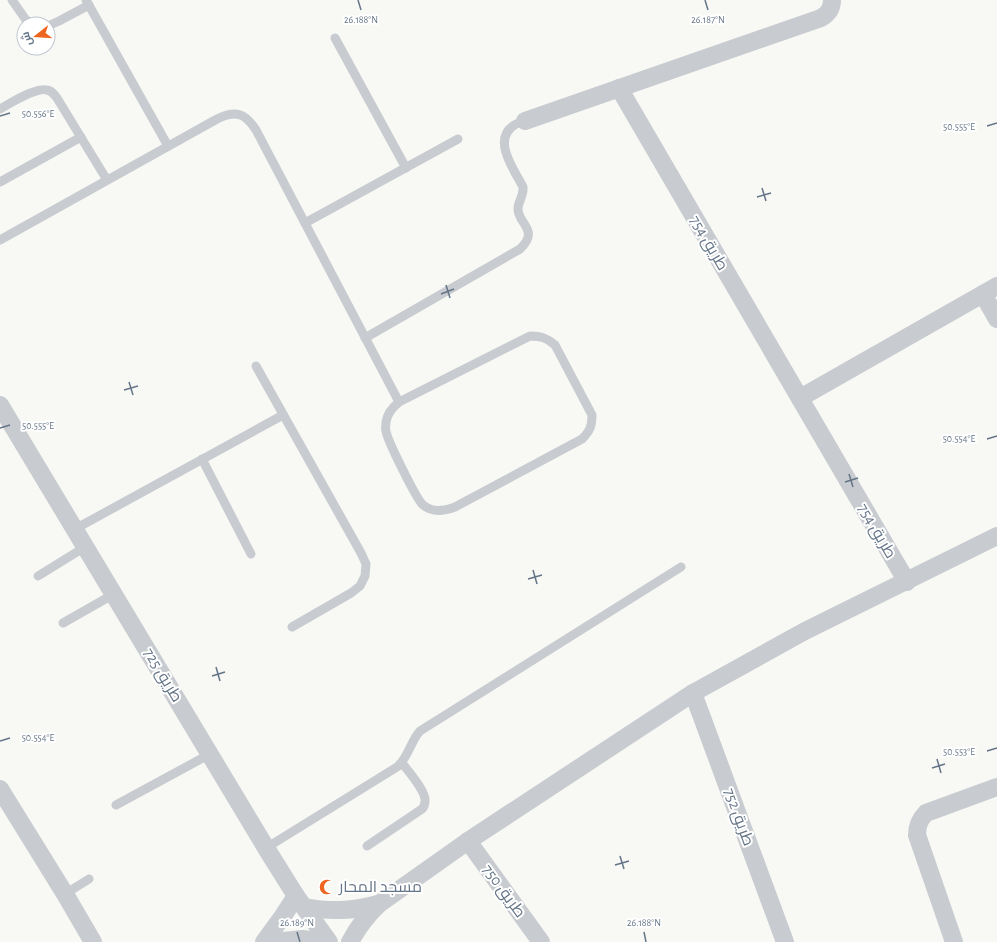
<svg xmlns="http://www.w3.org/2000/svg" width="997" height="942" font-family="'Alegreya Sans',Cairo,sans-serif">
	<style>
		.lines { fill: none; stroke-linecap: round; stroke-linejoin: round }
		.lane { stroke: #c8cbcf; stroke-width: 9 }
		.street { stroke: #c8cbcf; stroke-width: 18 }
		.ticks { fill: none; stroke: #657588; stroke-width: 1.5 }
		.labels { text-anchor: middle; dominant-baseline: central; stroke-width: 4; stroke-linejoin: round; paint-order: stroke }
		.street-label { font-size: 16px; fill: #657588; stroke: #fff }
		.poi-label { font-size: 16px; fill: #657588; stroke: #fff; text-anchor: start }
		.ticks-label { font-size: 10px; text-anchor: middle; fill: #657588; stroke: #fff; stroke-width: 4; stroke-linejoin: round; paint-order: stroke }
	</style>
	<rect width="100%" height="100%" fill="#f8f8f5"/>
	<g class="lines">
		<!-- lane -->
		<g class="lane">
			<polyline points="12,0 26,20 33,24"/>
			<polyline points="86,0 168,146"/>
			<polyline points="48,26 59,21 89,5"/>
			<polyline points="335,38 406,168"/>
			<path d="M0,109C11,103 36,87 47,90C52,91 54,94 57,98L107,180"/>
			<polyline points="0,182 81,137"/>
			<polyline points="305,223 458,139"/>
			<path d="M0,240L217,119C236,110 245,113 256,130L399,402"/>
			<path d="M530,336C541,336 547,338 555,345L592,415C592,426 590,431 582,439L455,507C444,511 433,513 423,505C417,500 387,440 386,431C385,429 386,425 386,422C387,414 393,407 399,402Z"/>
			<path d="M365,338L520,249C540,230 518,224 518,209C518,201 524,196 523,187C515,171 492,141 513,126C516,123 521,122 525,121"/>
			<polyline points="256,366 361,553 366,564 365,576 360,586 351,593 292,627"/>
			<polyline points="202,459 251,554"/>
			<polyline points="75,529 283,415"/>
			<polyline points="38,576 85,547"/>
			<polyline points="63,623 114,594"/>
			<polyline points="116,805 210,754"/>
			<path d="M367,846L422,809C424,807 425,804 425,801C426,791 408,771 402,763"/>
			<path d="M266,848L397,767C409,757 410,742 420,731L681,567"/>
			<polyline points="65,894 89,879"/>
		</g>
		<!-- street -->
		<g class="street">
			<polyline points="619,88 907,582"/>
			<path d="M525,121L821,18C828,14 832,9 832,0"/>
			<polyline points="983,294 997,319"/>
			<polyline points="800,398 997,286"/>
			<polyline points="0,405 266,848 296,896 329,942"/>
			<polyline points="693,693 785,942"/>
			<polyline points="0,789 65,894 93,942"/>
			<polyline points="468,841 541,942"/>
			<path d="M304,907C332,912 352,911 378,904"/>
			<polyline points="264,942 283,916 296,896"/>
			<polyline points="274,942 302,939 327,942"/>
			<path d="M350,942C358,927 367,915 379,904L468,841L693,693L805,631L997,536"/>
			<path d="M954,942L917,835C917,826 919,820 926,813L997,787"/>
		</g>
	</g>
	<!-- ticks -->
	<path class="ticks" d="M358,0L361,10M705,0L708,10M0,116L10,113M987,126L997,123M762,188L766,201M757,197L771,193M446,285L450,298M441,294L454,289M129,382L133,395M124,390L138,386M0,428L10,425M987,439L997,436M849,474L853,487M845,482L858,478M533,570L537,584M528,579L542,575M216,667L220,681M212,676L225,672M0,741L10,738M987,751L997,748M937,759L941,773M932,768L945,764M620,856L624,869M615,865L629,861M297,932L300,942M644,932L646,942"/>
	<!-- icons -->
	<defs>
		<symbol id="mosque-bare" viewBox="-9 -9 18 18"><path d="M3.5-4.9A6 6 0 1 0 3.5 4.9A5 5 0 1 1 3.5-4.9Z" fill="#ee651f" stroke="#fff" stroke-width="2.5" paint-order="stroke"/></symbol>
	</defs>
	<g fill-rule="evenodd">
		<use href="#mosque-bare" x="316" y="876" width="22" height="22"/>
	</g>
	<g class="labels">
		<!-- street labels -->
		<g class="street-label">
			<text transform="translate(709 243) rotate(60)">طريق 754</text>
			<text transform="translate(877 531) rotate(60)">طريق 754</text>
			<text transform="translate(163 675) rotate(59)">طريق 725</text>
			<text transform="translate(739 817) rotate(70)">طريق 752</text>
			<text transform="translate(504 891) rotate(54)">طريق 750</text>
		</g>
		<!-- poi labels -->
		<g class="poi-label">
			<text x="339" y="887">مسجد المحار</text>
		</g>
	</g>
	<g class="ticks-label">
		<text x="361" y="23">26.188°N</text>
		<text x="708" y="23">26.187°N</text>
		<text x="38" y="117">50.556°E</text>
		<text x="959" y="130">50.555°E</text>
		<text x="38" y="429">50.555°E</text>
		<text x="959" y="442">50.554°E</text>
		<text x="38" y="741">50.554°E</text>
		<text x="959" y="755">50.553°E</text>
		<text x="297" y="926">26.189°N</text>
		<text x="644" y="926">26.188°N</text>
	</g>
	<!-- north arrow -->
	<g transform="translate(36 36) rotate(253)"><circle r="19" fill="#ffffff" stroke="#c1c8cf"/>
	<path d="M0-3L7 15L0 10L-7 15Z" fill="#ee651f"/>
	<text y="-6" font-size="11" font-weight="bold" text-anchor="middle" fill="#657588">ش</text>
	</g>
</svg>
